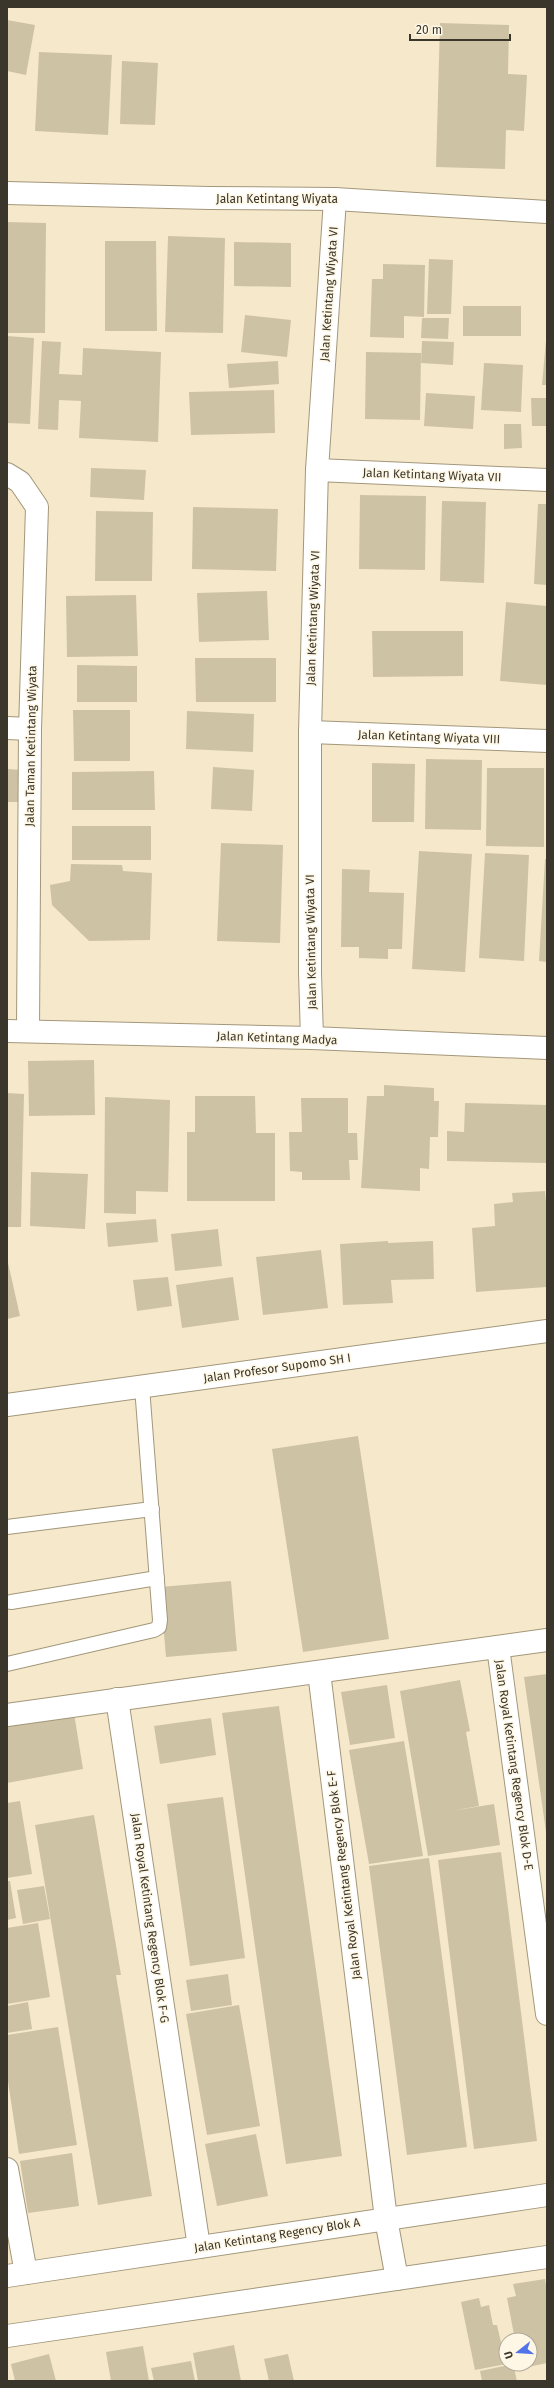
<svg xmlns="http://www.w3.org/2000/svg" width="554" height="2388" font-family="'Fira Sans',sans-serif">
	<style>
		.building { fill: #cec2a5 }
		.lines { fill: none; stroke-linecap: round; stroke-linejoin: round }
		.lane-casing { stroke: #a3977b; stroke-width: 16 }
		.street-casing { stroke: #a3977b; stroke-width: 24 }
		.secondary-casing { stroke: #a3977b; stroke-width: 24 }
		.lane { stroke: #fff; stroke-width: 14 }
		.street { stroke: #fff; stroke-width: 22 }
		.secondary { stroke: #fff; stroke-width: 22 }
		.labels { text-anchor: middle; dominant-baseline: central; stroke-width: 3; stroke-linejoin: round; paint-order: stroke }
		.street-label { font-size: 12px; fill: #3b362b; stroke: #fef7e5 }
	</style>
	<rect width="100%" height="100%" fill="#f6e9cb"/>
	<!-- building -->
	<g class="building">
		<polygon points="7,20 35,25 26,75 7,71"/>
		<polygon points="440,23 509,25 508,74 527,75 524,131 506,130 505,169 436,167"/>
		<polygon points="39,52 112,55 108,135 35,131"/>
		<polygon points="122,61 158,63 155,125 120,124"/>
		<polygon points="7,222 46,223 45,333 7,333"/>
		<polygon points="168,236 225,238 223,333 165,332"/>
		<polygon points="105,241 156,241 157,331 105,331"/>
		<polygon points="234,242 291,243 291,287 234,286"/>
		<polygon points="429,259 453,260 451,314 427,314"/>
		<polygon points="383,264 425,265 424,317 404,316 404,338 370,337 372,279 383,279"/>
		<rect x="463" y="306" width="58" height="30"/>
		<polygon points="245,315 291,320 287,357 241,352"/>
		<polygon points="422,318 449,318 448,339 421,338"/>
		<polygon points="7,336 34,338 30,424 7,423"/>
		<polygon points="546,340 547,340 547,385 542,385"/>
		<polygon points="42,341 61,342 59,374 82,375 83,348 161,352 158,442 79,438 81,401 59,400 58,430 38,429"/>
		<polygon points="422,341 454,342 453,365 421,363"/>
		<polygon points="366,352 421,353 420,420 365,419"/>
		<polygon points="278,361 279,384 229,388 227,364"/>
		<polygon points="484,363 523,365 521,412 481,410"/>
		<polygon points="274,390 275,433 191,435 189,392"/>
		<polygon points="426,393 475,396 473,429 424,426"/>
		<polygon points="531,398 547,398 547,426 532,426"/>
		<polygon points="504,424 521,424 522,448 504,449"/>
		<polygon points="91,468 146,470 144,500 90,497"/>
		<polygon points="360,495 426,496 425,570 359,569"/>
		<polygon points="442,501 486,502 484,583 440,581"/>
		<polygon points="538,504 547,504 547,585 534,584"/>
		<polygon points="193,507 278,509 276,571 192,569"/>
		<polygon points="96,511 153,512 152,581 95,581"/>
		<polygon points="267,591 269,640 199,642 197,593"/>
		<polygon points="136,595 138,656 67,657 66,596"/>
		<polygon points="506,602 547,606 547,685 500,681"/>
		<polygon points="372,631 463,631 463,676 373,677"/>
		<polygon points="195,658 276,658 276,702 196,702"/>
		<polygon points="77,665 137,666 137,702 77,702"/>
		<polygon points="73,710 130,710 130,761 74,761"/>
		<polygon points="187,711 254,714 253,752 186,749"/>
		<polygon points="426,759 482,760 481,830 425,829"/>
		<polygon points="372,763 415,764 414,822 372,822"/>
		<polygon points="213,767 254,770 252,811 211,809"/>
		<polygon points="487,768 544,768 544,847 486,846"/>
		<polygon points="7,769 24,770 23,802 7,802"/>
		<polygon points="154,771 155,810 72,810 72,772"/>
		<rect x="72" y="826" width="79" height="34"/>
		<polygon points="221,843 283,845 280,943 217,941"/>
		<polygon points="419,851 472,854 465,972 412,969"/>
		<polygon points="485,853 529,855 524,961 479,958"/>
		<polygon points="545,859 547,859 547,962 539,961"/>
		<polygon points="71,864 122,865 123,871 152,873 150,940 89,941 52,905 50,885 70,881"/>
		<polygon points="342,869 370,870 369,892 404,893 402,949 388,949 388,959 359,958 359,947 341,947"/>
		<polygon points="94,1060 95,1115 29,1116 28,1061"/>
		<polygon points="384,1085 434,1088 434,1101 439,1101 438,1137 430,1137 429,1169 420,1168 420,1191 361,1188 367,1096 384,1096"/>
		<polygon points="7,1093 24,1094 21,1227 7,1227"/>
		<polygon points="195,1096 255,1096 256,1133 275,1133 275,1201 187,1201 187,1132 195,1132"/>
		<polygon points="105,1097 170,1100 168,1192 136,1191 136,1214 104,1213"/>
		<polygon points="301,1098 348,1098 348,1133 357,1133 358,1160 349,1160 350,1180 302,1180 302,1172 290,1171 289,1132 302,1132"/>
		<polygon points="465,1103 547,1105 547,1163 447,1161 447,1131 464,1132"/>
		<polygon points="31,1172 88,1174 85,1229 30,1226"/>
		<polygon points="545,1191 547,1213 547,1287 476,1292 472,1228 495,1226 494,1204 513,1202 512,1193"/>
		<polygon points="156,1219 158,1242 108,1247 106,1223"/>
		<polygon points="218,1229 222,1266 175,1271 171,1234"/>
		<polygon points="388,1241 388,1243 433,1241 434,1279 391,1280 393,1303 343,1305 340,1244"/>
		<polygon points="321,1250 328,1308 263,1315 256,1257"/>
		<polygon points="7,1258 20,1316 7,1319"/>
		<polygon points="168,1277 172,1306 137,1311 133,1280"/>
		<polygon points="233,1277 239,1320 182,1328 176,1285"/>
		<polygon points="358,1436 389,1639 303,1652 272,1449"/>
		<polygon points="231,1581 237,1651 166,1657 160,1587"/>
		<polygon points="547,1674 547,1832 546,1832 524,1677"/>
		<polygon points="460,1680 470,1731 466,1732 479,1806 451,1811 494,1804 500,1845 428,1856 400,1691"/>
		<polygon points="387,1685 395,1738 350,1745 341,1692"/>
		<polygon points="279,1706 342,2156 286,2164 222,1713"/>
		<polygon points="74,1713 83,1769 7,1783 7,1724"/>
		<polygon points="211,1718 216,1755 160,1764 154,1726"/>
		<polygon points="404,1741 423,1856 369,1864 349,1750"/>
		<polygon points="223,1797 245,1958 190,1966 167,1804"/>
		<polygon points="20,1801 32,1874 7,1878 7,1803"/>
		<polygon points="94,1815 121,1975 116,1975 152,2196 98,2205 35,1825"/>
		<polygon points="501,1852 537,2141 474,2149 438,1860"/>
		<polygon points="429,1858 467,2147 407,2155 369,1866"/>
		<polygon points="7,1881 10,1881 16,1918 7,1920"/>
		<polygon points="44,1886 50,1919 23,1924 17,1890"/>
		<polygon points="38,1923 50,1997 7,2004 7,1928"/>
		<polygon points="228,1974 232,2005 191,2011 186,1980"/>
		<polygon points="28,2002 32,2029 7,2033 7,2006"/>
		<polygon points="239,2005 260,2126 207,2135 186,2014"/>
		<polygon points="58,2027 77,2145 19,2154 7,2075 7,2035"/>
		<polygon points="256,2134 268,2196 217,2206 205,2144"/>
		<polygon points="72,2153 79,2206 28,2213 20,2161"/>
		<polygon points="545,2279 547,2292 547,2363 528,2367 530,2340 515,2340 507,2298 516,2296 513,2284"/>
		<polygon points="479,2298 481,2307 489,2305 493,2325 497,2325 506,2364 475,2370 461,2302"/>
		<polygon points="234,2345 241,2381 198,2381 193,2353"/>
		<polygon points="143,2346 149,2381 111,2381 106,2352"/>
		<polygon points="49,2354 56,2381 15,2381 11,2364"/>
		<polygon points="288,2354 294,2381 269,2381 264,2359"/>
		<polygon points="191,2361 195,2381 154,2381 151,2368"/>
		<polygon points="513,2364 517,2381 482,2381 480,2371"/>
	</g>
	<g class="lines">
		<defs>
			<g id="lane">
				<polyline points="7,1527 152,1509"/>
				<polyline points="11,1602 157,1578"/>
				<polyline points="7,1664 154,1630 159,1627 160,1620 142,1387"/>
			</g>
			<g id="street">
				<polyline points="7,193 209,198 335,199 547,212"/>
				<polyline points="317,470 547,480"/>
				<polyline points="7,474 20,482 37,507 30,729 28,1031"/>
				<polyline points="7,728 30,729"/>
				<polyline points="310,732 547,741"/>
				<polyline points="312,1038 310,973 310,732 317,470 335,199"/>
				<polyline points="7,1405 547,1331"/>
				<polyline points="498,1647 547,2014"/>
				<polyline points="319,1672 386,2219 397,2279"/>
				<polyline points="117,1699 199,2247"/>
				<polyline points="7,1715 547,1640"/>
				<polyline points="7,2169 26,2273"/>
				<polyline points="7,2276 547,2195"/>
				<polyline points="7,2336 547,2257"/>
			</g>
			<polyline id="secondary" points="7,1031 312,1038 547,1048"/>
		</defs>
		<!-- lane casing -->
		<use href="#lane" class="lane-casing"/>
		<!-- street casing -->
		<use href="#street" class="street-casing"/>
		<!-- secondary casing -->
		<use href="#secondary" class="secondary-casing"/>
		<!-- lane -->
		<use href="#lane" class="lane"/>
		<!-- street -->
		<use href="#street" class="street"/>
		<!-- secondary -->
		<use href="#secondary" class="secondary"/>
	</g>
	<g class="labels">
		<!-- street labels -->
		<g class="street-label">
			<text x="277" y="199">Jalan Ketintang Wiyata</text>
			<text transform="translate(329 294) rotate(-86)">Jalan Ketintang Wiyata VI</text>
			<text transform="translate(432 475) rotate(2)">Jalan Ketintang Wiyata VII</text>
			<text transform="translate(313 618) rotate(-88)">Jalan Ketintang Wiyata VI</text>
			<text transform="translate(429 737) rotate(2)">Jalan Ketintang Wiyata VIII</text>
			<text transform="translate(31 746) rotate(-89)">Jalan Taman Ketintang Wiyata</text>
			<text transform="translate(311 942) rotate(-91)">Jalan Ketintang Wiyata VI</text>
			<text transform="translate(277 1038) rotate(2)">Jalan Ketintang Madya</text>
			<text transform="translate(277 1368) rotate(-8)">Jalan Profesor Supomo SH I</text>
			<text transform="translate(514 1765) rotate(82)">Jalan Royal Ketintang Regency Blok D-E</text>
			<text transform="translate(344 1875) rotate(-97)">Jalan Royal Ketintang Regency Blok E-F</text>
			<text transform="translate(150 1918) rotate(82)">Jalan Royal Ketintang Regency Blok F-G</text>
			<text transform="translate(277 2235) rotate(-9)">Jalan Ketintang Regency Blok A</text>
		</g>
	</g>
	<!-- border -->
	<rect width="554" height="2388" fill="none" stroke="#3b362b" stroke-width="16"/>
	<!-- north arrow -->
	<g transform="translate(518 2352) rotate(253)"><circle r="19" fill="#fef7e5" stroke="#b0aa9b"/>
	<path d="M0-3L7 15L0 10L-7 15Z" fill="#5274e9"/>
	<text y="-6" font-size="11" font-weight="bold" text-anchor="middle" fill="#3b362b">U</text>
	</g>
	<!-- scale -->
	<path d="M410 34v6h100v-6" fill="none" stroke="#3b362b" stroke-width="2"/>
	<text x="416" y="34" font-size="12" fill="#3b362b" stroke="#fef7e5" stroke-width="3" paint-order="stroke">20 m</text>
</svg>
